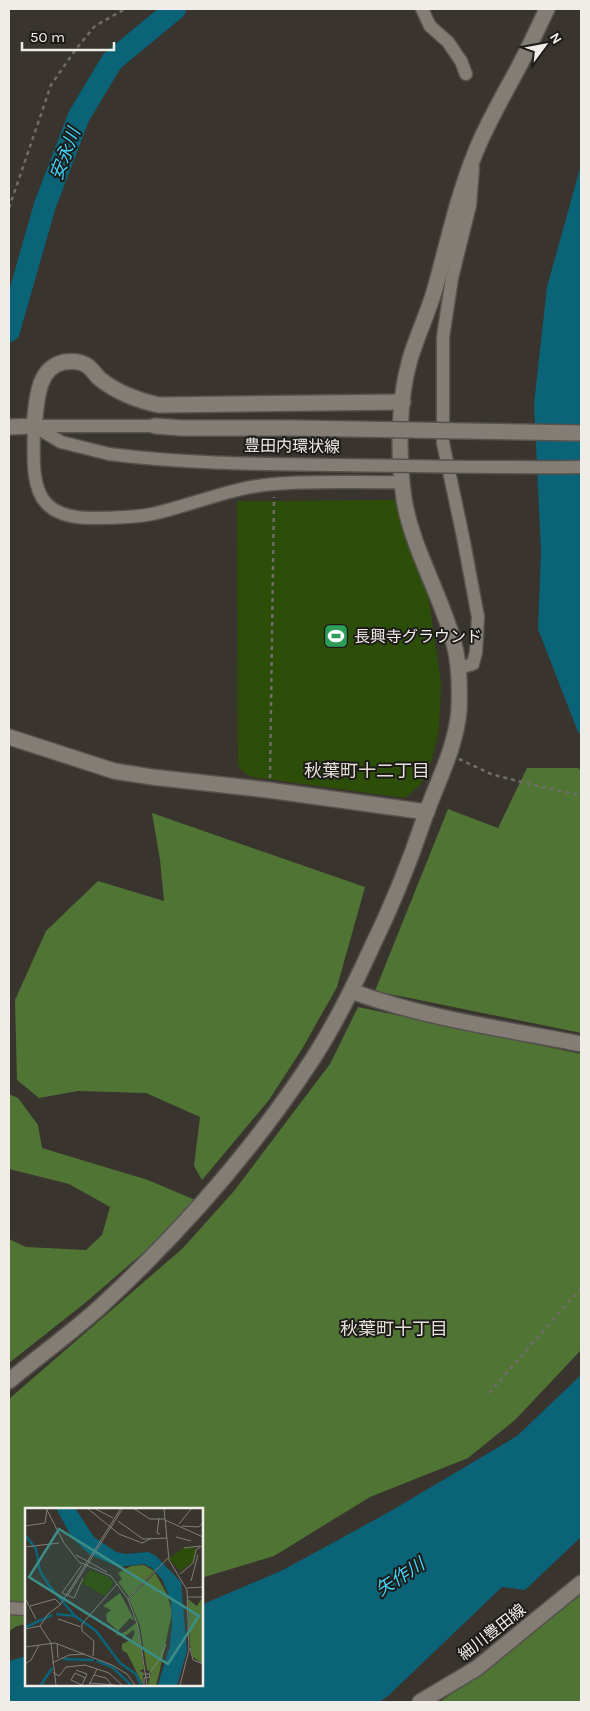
<svg xmlns="http://www.w3.org/2000/svg" width="590" height="1711" font-family="Karla,'Noto Sans JP',sans-serif">
	<style>
		.green { fill: #2d4e09 }
		.forest { fill: #507434 }
		.water { fill: #0b6378 }
		.lines { fill: none; stroke-linecap: round; stroke-linejoin: round }
		.river { stroke: #0b6378; stroke-width: 22 }
		.street-casing { stroke: #56524d; stroke-width: 15 }
		.secondary-casing { stroke: #56524d; stroke-width: 18 }
		.path { stroke: #706c67; stroke-width: 2.5; stroke-dasharray: 4 4; stroke-linecap: butt }
		.street { stroke: #837d76; stroke-width: 12 }
		.secondary { stroke: #837d76; stroke-width: 15 }
		.street-bridge-casing { stroke: #56524d; stroke-width: 15; stroke-linecap: butt }
		.secondary-bridge-casing { stroke: #56524d; stroke-width: 18; stroke-linecap: butt }
		.street-bridge { stroke: #837d76; stroke-width: 12 }
		.secondary-bridge { stroke: #837d76; stroke-width: 15 }
		.labels { text-anchor: middle; dominant-baseline: central; stroke-width: 4; stroke-linejoin: round; paint-order: stroke }
		.street-label { font-size: 16px; fill: #f0ede9; stroke: #1e1c19 }
		.poi-label { font-size: 16px; fill: #f0ede9; stroke: #1e1c19; text-anchor: start }
		.water-label { font-size: 18px; font-style: italic; fill: #42d4fb; stroke: #1e1c19 }
		.neighbourhood-label { font-size: 18px; fill: #e5dfd7; stroke: #1e1c19 }
		.inset-river { fill: none; stroke: #0b6378; stroke-width: 2.5 }
		.inset-road { fill: none; stroke: #827e79; stroke-width: 1 }
		.view { fill: #3c8e87; fill-opacity: 0.15; stroke: #3c8e87; stroke-width: 2.5 }
		.inset-edge { fill: none; stroke: #f0ede9; stroke-width: 2.5 }
	</style>
	<rect width="100%" height="100%" fill="#39342e"/>
	<!-- green -->
	<polygon class="green" points="403,500 427,588 441,683 439,729 432,759 420,785 405,798 252,777 244,773 238,765 237,501"/>
	<!-- forest -->
	<g class="forest">
		<polygon points="527,768 578,768 581,771 581,1033 375,991 448,809 498,828"/>
		<polygon points="152,813 365,887 337,987 302,1049 269,1100 202,1180 194,1166 200,1117 146,1093 78,1091 39,1098 17,1080 15,1000 46,931 98,881 164,901 160,860"/>
		<polygon points="358,1007 581,1054 581,1350 516,1419 468,1458 370,1497 274,1556 201,1578 201,1510 26,1510 26,1624 17,1626 9,1631 9,1399 183,1248 234,1191 330,1064"/>
		<polygon points="9,1094 18,1098 38,1125 42,1148 148,1180 195,1200 150,1247 85,1303 9,1363 9,1239 26,1247 86,1250 102,1235 110,1207 69,1184 9,1169"/>
		<polygon points="581,1595 581,1702 440,1702"/>
	</g>
	<!-- water -->
	<g class="water">
		<polygon points="581,165 581,735 578,732 538,629 541,551 534,404 547,287"/>
		<polygon points="581,1375 581,1537 525,1590 502,1587 388,1696 379,1702 9,1702 9,1661 26,1656 26,1685 201,1685 201,1605 283,1570 389,1512 517,1436"/>
	</g>
	<g class="lines">
		<!-- river -->
		<polyline class="river" points="9,331 45,205 79,116 112,61 175,9"/>
		<defs>
			<g id="street">
				<polyline points="422,9 430,26 448,42 461,61 466,74"/>
				<path d="M34,426C34,448 30,486 46,503C57,515 76,518 92,518C112,518 132,518 152,514C193,505 232,487 274,484C316,480 360,483 403,482"/>
				<polyline points="34,426 155,426"/>
				<polyline points="34,426 61,442 109,454"/>
				<polyline points="459,668 473,664 476,652 478,617 463,537 443,443 443,337 452,278 470,205 473,168"/>
				<polyline points="9,1608 26,1609"/>
			</g>
			<g id="secondary">
				<polyline points="155,426 182,428 294,428"/>
				<path d="M9,427L34,426C37,403 36,368 64,362C71,361 80,361 86,365C92,368 95,375 100,379C116,392 139,401 159,405L403,402"/>
				<polyline points="9,737 114,771 152,777 268,790 427,812"/>
				<path d="M351,991C424,1018 505,1029 581,1044"/>
				<path d="M9,1381C39,1356 71,1333 100,1307C181,1232 254,1149 314,1057C335,1024 353,988 369,953C390,910 408,867 423,822C435,786 456,749 459,710C460,687 460,663 453,640C440,593 412,548 404,499C398,456 398,401 410,359C417,336 427,315 434,292C447,247 456,201 474,156C485,127 501,100 516,72C527,52 537,30 547,9"/>
				<polyline points="420,1702 477,1668 581,1583"/>
			</g>
		</defs>
		<!-- street casing -->
		<use href="#street" class="street-casing"/>
		<!-- secondary casing -->
		<use href="#secondary" class="secondary-casing"/>
		<!-- path -->
		<g class="path">
			<polyline points="9,208 51,85 76,49 95,26 125,9"/>
			<polyline points="459,759 491,774 545,788 581,795"/>
			<polyline points="270,778 274,497"/>
			<polyline points="489,1393 581,1288"/>
		</g>
		<!-- street -->
		<use href="#street" class="street"/>
		<!-- secondary -->
		<use href="#secondary" class="secondary"/>
		<defs>
			<path id="street-bridge" d="M109,454C186,464 264,464 341,465C421,466 501,468 581,467"/>
			<polyline id="secondary-bridge" points="294,428 581,433"/>
		</defs>
		<!-- street-bridge casing -->
		<use href="#street-bridge" class="street-bridge-casing"/>
		<!-- secondary-bridge casing -->
		<use href="#secondary-bridge" class="secondary-bridge-casing"/>
		<!-- street-bridge -->
		<use href="#street-bridge" class="street-bridge"/>
		<!-- secondary-bridge -->
		<use href="#secondary-bridge" class="secondary-bridge"/>
	</g>
	<!-- icons -->
	<defs>
		<symbol id="stadium-square" viewBox="-11 -11 22 22"><rect x="-9" y="-9" width="18" height="18" rx="4" fill="#2e9e5b" stroke="#1e1c19"/><path d="M0-5a6.5 5 0 1 0 0 10a6.5 5 0 1 0 0-10ZM-3.5-1.8h7v3.6h-7Z" fill="#fff"/></symbol>
	</defs>
	<g fill-rule="evenodd">
		<use href="#stadium-square" x="322" y="622" width="28" height="28"/>
	</g>
	<g class="labels">
		<!-- street labels -->
		<g class="street-label">
			<text transform="translate(292 446) rotate(1)">豊田内環状線</text>
			<text transform="translate(492 1632) rotate(-38)">細川豊田線</text>
		</g>
		<!-- poi labels -->
		<g class="poi-label">
			<text x="354" y="636">長興寺グラウンド</text>
		</g>
		<!-- water labels -->
		<g class="water-label">
			<text transform="translate(65 154) rotate(-69)">安永川</text>
			<text transform="translate(400 1577) rotate(-33)">矢作川</text>
		</g>
		<!-- neighbourhood labels -->
		<g class="neighbourhood-label">
			<text x="367" y="771">秋葉町十二丁目</text>
			<text x="394" y="1329">秋葉町十丁目</text>
		</g>
	</g>
	<!-- overview -->
	<g transform="translate(25 1508)">
		<rect width="178" height="178" fill="#39342e"/>
		<path d="M162,38L171,40L169,53L155,63L144,50ZM65,62L82,68L89,75L80,88L57,75Z" fill="#2d4e09"/>
		<path d="M119,57L129,63L104,89L93,74L97,71L93,65L106,58ZM130,65L142,86L147,105L134,166L131,177H123L126,164L122,162L115,118L104,91ZM95,85L110,113L105,110L93,123L82,113L81,106L86,102L78,98ZM177,90V155H176L168,149L165,137L163,91L172,98ZM112,114L119,161L114,163L118,164V177L102,145L97,142V136L107,131L110,124L108,122L100,128L90,127L100,124Z" fill="#507434"/>
		<path d="M31,0H50L69,29L91,44L101,46L123,44L131,48L156,74L162,143L152,177H133L145,138L147,115L146,93L137,71L127,60L119,56L93,59L64,46L47,30Z" fill="#0b6378"/>
		<path class="inset-river" d="M0,27L11,41L15,63L23,76L50,108L71,123L95,155L111,166L116,177M31,106L50,108M1,119L27,107M38,151L69,152M72,153L87,159L106,177M16,177L27,160"/>
		<path class="inset-road" d="M21,0L39,35L54,54L86,68L103,91L113,118L122,177M62,0L94,26L117,35L127,30M69,0L88,10M108,0L125,11H140M139,0L144,52L162,82L164,142L155,177M134,10L132,25L135,26M140,12L178,29M93,13L118,31L142,30M154,16L167,0M0,18L20,15L22,2M157,18L174,19L178,14M151,29L166,33M0,39L34,35M159,40L175,38M51,47L82,64M57,57L37,85L49,90L58,70M155,66L168,55L171,42L178,37M166,73L173,47M162,80L178,79M43,87L98,0M162,89H178M0,90L11,111M103,91L143,50M5,98L30,91L35,96M33,111L56,119M15,118L26,135L31,177M0,121L15,118L23,106L35,97L96,0M32,135L33,150M0,139L30,135L87,157L102,166L110,177M165,140L168,152L178,156M68,148L69,133L57,123V116L92,76M27,155L44,147L60,146M0,156L6,152L14,137M51,162L62,166L57,177L46,172L50,165L60,170M28,164L34,168L41,159L60,157L72,161M118,166H124L125,169L119,170V177M124,166L136,149L141,136M69,167L81,170L86,176M64,175L90,177M64,177L72,161L84,165L97,177"/>
		<path class="view" d="M34,21L174,108L143,156L4,69Z"/>
		<rect width="178" height="178" class="inset-edge"/>
	</g>
	<!-- border -->
	<rect width="590" height="1711" fill="none" stroke="#f0ede9" stroke-width="20"/>
	<!-- north arrow -->
	<g transform="translate(545 45) rotate(58)" stroke="#1e1c19" stroke-width="4" paint-order="stroke">
	<path d="M0-4L9 19L0 12L-9 19Z" fill="#f0ede9"/>
	<text y="-8" font-size="14" font-weight="bold" text-anchor="middle" fill="#f0ede9">N</text>
	</g>
	<!-- scale -->
	<path d="M22 42v8h92v-8" fill="none" stroke="#f0ede9" stroke-width="2.5"/>
	<text x="30" y="42" font-size="15" fill="#f0ede9" stroke="#1e1c19" stroke-width="4" paint-order="stroke">50 m</text>
</svg>
